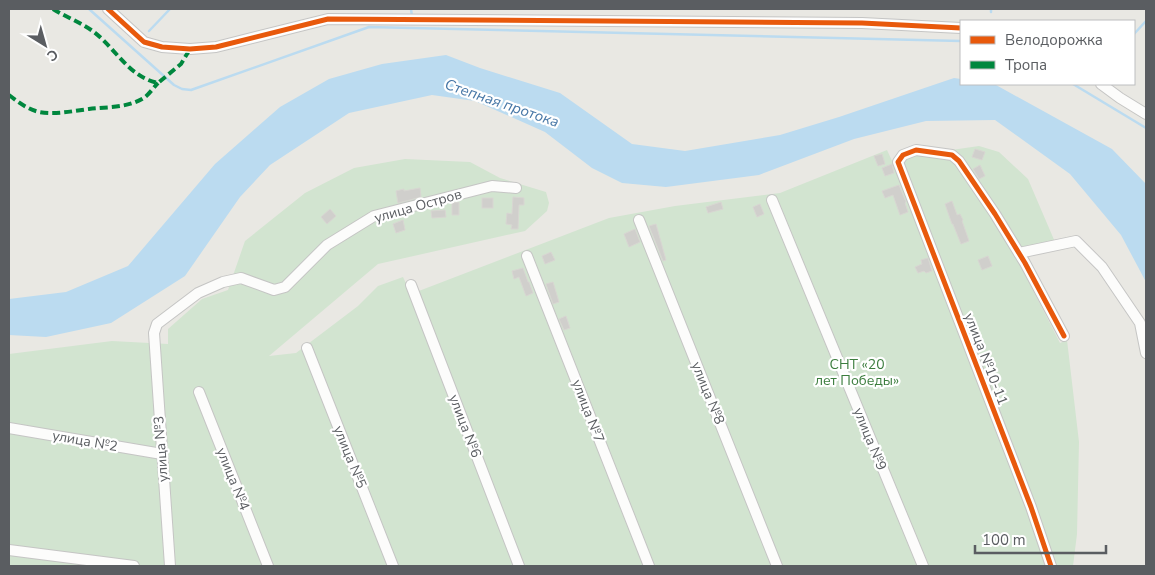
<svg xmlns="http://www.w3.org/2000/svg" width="1155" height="575" font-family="'Nunito Sans',sans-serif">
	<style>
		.green { fill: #d2e4d0 }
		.water { fill: #bbdbf0 }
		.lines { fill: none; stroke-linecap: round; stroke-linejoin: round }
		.stream { stroke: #bbdbf0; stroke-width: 2.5 }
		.building { fill: #d0cfcc; stroke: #d8d6d2 }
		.minor-casing { stroke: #c5c5c4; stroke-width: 12 }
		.minor { stroke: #fcfcfb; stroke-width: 10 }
		.quiet { stroke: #00873e; stroke-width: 4; stroke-dasharray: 8 4; stroke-linecap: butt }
		.cycleway-casing { stroke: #fff; stroke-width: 8 }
		.cycleway { stroke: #e8590c; stroke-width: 5 }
		.labels { text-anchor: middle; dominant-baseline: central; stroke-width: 4.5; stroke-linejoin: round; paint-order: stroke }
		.street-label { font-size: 14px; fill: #5a5d61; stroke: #fff }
		.park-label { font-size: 14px; fill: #3c7d3e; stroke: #fff }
		.water-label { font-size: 15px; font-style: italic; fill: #4777a6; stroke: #fff }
	</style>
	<rect width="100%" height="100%" fill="#e9e8e3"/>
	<!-- green -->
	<polygon class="green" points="979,146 999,152 1028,179 1055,242 1016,257 1060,343 1067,340 1079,442 1077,534 1073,566 9,566 9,354 112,341 168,344 168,329 202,299 228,290 245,241 305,193 354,168 405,159 470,162 500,178 546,192 549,203 547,211 525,231 378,264 269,356 296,353 358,306 378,286 403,277 411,294 609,218 675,206 780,193 887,150 893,163 903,157"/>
	<!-- water -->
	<polygon class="water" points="446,55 480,68 560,93 632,144 685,151 780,135 839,117 954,78 961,79 961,84 996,85 1112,149 1146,184 1146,282 1121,235 1070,174 995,120 926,121 854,139 759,175 666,187 622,183 592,168 545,132 475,101 432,95 349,113 270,165 240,197 185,276 111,323 46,337 9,335 9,299 66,292 128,266 215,164 280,107 329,79 382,64"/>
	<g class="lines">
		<!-- stream -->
		<g class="stream">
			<polyline points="89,9 174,85 182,89 191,90 369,27 961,41"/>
			<polyline points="411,9 412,17"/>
			<polyline points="991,12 991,9"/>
			<polyline points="149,31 170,9"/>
			<polyline points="1134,34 1146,21"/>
			<polyline points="1073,84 1146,128"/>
		</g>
	</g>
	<!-- building -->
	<g class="building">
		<polygon points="975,149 985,152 982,160 972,157"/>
		<polygon points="882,154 885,164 878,166 874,156"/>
		<polygon points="892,164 894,173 885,176 882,168"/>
		<polygon points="980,165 985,176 979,179 973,169"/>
		<polygon points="899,185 906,202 905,203 908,212 900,215 893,195 885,198 882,191"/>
		<polygon points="420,188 421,197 398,203 396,191 404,189 404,191"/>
		<polygon points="513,197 524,198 524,205 519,205 518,229 511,229 512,225 506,224 507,213 512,214"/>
		<rect x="482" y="198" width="11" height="10"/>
		<polygon points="952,201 957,215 960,214 963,220 962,221 969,241 961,244 953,224 952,224 945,204"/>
		<polygon points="459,202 459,215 452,215 452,203"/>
		<polygon points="721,202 723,209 708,213 706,207"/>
		<polygon points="760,204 764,214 757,217 753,207"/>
		<polygon points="330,209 336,216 327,224 321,217"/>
		<polygon points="445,210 446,217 432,218 431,211"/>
		<polygon points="403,220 405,230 396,233 393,224"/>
		<polygon points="656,224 666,260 663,261 649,226"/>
		<polygon points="635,229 640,242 629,247 624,234"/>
		<polygon points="551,252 555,260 545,264 542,256"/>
		<polygon points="988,256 992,266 982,270 978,260"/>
		<polygon points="928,258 932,271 926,273 924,271 918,273 915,267 922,264 921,260"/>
		<polygon points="523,268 528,282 529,282 533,293 526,296 519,277 514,279 512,271"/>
		<polygon points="553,282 559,302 553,304 546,284"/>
		<polygon points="566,316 570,328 564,330 559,319"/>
	</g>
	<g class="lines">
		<defs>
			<g id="minor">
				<polyline points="108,9 144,42 162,47 190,49 216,47 328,19 862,23 961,28"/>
				<polyline points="1101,84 1120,98 1146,114"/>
				<polyline points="772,200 923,566"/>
				<polyline points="639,220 777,566"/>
				<polyline points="1019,253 1076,241 1102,267 1140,323 1146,353"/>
				<polyline points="527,256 649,566"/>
				<polyline points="411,285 519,566"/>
				<polyline points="307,348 393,566"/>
				<polyline points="199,392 268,566"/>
				<polyline points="9,428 162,454"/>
				<polyline points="9,550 134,566"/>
				<polyline points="170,566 154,333 157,324 198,293 223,282 241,278 274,290 285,287 327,245 374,216 492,186 516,188"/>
				<polyline points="1051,566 1031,507 898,162 903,155 916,150 952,155 959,161 995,214 1025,263 1064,336"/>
			</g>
		</defs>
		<!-- minor casing -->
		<use href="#minor" class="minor-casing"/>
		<!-- minor -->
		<use href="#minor" class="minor"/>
		<!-- quiet -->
		<g class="quiet">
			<path d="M53,9C66,17 82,23 94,32C116,49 129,77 158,83L181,64L190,49"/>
			<path d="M9,95C18,102 27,109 39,112C56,115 72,111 89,109C106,107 126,108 142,99C148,96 153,88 158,83"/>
		</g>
		<defs>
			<g id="cycleway">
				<polyline points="108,9 144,42 162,47 190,49 216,47 328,19 862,23 961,28"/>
				<polyline points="1051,566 1031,507 898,162 903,155 916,150 952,155 959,161 995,214 1025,263 1064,336"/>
			</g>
		</defs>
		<!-- cycleway casing -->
		<use href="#cycleway" class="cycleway-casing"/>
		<!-- cycleway -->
		<use href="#cycleway" class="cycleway"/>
	</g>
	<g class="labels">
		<!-- street labels -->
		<g class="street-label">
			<text transform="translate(418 206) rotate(-16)">улица Остров</text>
			<text transform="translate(986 359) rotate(69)">улица №10-11</text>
			<text transform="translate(708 393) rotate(68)">улица №8</text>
			<text transform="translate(588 411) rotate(69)">улица №7</text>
			<text transform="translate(465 426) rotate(69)">улица №6</text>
			<text transform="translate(870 439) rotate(68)">улица №9</text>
			<text transform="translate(85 441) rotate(10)">улица №2</text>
			<text transform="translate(161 449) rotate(-94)">улица №3</text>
			<text transform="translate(350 457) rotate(68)">улица №5</text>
			<text transform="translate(233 479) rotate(68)">улица №4</text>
		</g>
		<!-- park labels -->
		<g class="park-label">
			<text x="857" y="364">СНТ «20<tspan x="857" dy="16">лет Победы»</tspan></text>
		</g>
		<!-- water labels -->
		<g class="water-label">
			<text transform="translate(502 103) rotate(19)">Степная протока</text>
		</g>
	</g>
	<!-- border -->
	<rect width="1155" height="575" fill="none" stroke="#5a5d61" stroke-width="20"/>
	<!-- legend -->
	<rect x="960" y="20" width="175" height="65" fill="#ffffff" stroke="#bdbec0"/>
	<rect x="970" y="36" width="25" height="8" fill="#e8590c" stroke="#bdbec0"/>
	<text x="1005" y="45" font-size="15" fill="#5a5d61">Велодорожка</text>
	<rect x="970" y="61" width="25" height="8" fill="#00873e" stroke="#bdbec0"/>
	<text x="1005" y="70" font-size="15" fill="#5a5d61">Тропа</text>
	<!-- north arrow -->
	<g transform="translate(45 45) rotate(143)" stroke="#ffffff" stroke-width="4" paint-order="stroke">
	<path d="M0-4L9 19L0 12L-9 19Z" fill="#5a5d61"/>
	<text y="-8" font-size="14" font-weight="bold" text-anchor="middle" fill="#5a5d61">С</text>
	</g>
	<!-- scale -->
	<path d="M975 545v8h131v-8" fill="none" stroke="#5a5d61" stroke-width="2.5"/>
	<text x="982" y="545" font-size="15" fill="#5a5d61" stroke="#ffffff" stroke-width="4" paint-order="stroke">100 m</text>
</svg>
